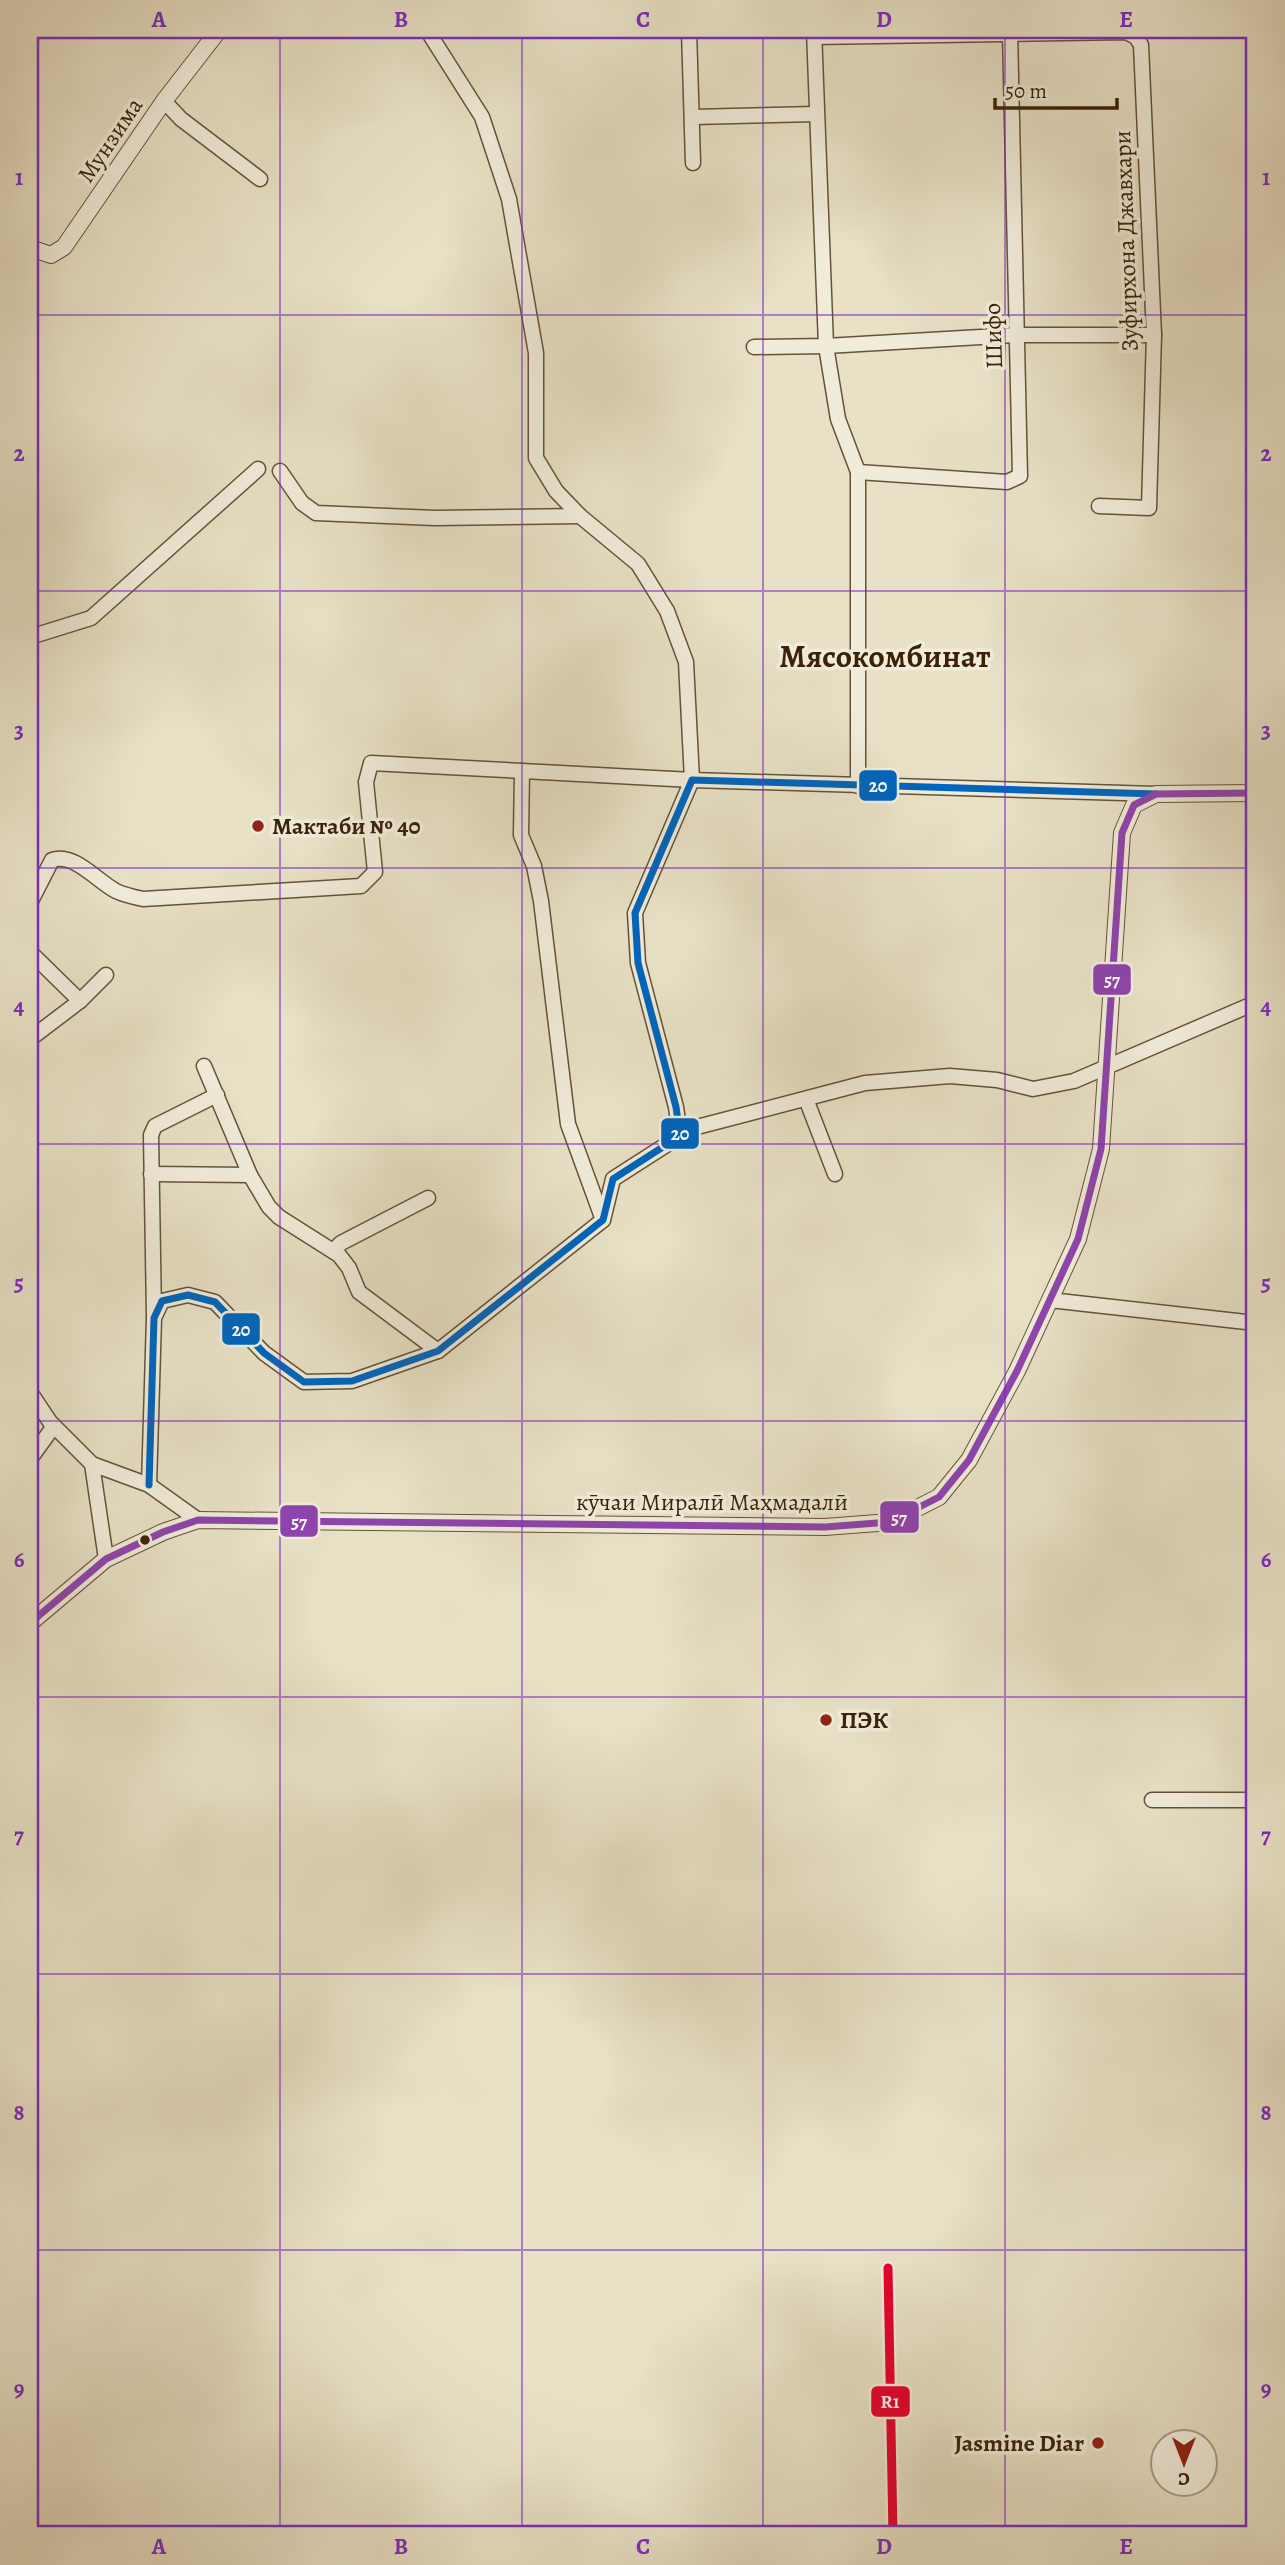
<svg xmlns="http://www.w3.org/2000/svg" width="1285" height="2565" font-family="Alegreya,serif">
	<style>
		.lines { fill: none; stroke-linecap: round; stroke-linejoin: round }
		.minor-casing { stroke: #665237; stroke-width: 17 }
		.tertiary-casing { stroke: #665237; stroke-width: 18 }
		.minor { stroke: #f0ecda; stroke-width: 14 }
		.tertiary { stroke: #f0ecda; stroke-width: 16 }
		.bus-1-casing { stroke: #f0ecda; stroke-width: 12 }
		.bus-2-casing { stroke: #f0ecda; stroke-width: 12 }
		.bus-1 { stroke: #0065bd; stroke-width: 7 }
		.bus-2 { stroke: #8e44ad; stroke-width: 7 }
		.rail-1-casing { stroke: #f0ecda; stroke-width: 14 }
		.rail-1 { stroke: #e4002b; stroke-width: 9 }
		.grid { fill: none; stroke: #7b2cbf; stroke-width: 2; stroke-opacity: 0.55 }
		.poi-dot { fill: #8f2418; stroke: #f0ecda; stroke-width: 2.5 }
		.bus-dot { fill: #3b2207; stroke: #f0ecda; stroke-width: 2.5 }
		.labels { text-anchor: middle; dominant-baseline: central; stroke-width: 7; stroke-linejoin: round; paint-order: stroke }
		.street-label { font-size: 24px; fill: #3b2207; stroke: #f0ecda }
		.poi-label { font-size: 24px; font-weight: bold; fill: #3b2207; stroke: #f0ecda; text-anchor: start }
		.district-label { font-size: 32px; font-weight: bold; fill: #3b2207; stroke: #f0ecda }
		.line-badge { stroke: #f0ecda; stroke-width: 2.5 }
		.badge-label { font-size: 19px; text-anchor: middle; font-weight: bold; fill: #fff }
		.neatline { fill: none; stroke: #7b2cbf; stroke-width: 2.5 }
		.grid-label { font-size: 23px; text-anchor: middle; font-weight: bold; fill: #7b2cbf }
	</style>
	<rect width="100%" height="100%" fill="#e8e1c6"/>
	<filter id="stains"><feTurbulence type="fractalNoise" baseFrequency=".00286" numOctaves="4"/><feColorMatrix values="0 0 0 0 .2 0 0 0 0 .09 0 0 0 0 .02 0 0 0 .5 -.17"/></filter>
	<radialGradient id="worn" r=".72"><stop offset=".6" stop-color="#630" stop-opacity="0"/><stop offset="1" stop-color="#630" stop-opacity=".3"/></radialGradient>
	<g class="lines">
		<defs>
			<g id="minor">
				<polyline points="689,30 693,163"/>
				<polyline points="814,30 826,346 838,419 858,472 858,786"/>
				<polyline points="814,37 1126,32 1136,37 1141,45 1154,335 1149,508 1099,506"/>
				<polyline points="30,43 33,30"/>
				<polyline points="164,101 181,119 260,179"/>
				<polyline points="693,117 816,114"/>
				<polyline points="754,347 826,346 1015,335 1154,335"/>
				<polyline points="280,471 302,503 316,513 435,518 580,516"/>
				<polyline points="858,472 1007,482 1020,476 1010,32"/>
				<polyline points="30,637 91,618 258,469"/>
				<polyline points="522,771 521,835 534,866 541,901 568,1124 603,1220"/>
				<path d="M30,903L52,860C74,852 98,882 116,891C124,895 134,897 143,899L361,886L375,872L366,782L371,763L692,780L686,662L667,611L638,564L580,516L556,491L536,458V353L509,199L482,117L427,30"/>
				<polyline points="30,952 80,1001"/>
				<polyline points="30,1039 80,1001 106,975"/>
				<polyline points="204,1066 250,1175 269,1207 279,1217 339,1255 349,1268 359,1292 438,1351"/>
				<polyline points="806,1099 835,1174"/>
				<polyline points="680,1136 697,1127 865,1083 950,1076 997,1080 1033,1089 1074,1081 1255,1003"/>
				<polyline points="151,1174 250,1175"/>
				<polyline points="333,1251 341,1243 428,1198"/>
				<polyline points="1050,1300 1255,1323"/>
				<polyline points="154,1316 151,1135 155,1126 217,1095"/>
				<polyline points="30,1392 50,1422 92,1464 149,1485 198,1520"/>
				<polyline points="30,1459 54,1426"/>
				<polyline points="92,1464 106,1559"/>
				<polyline points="149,1485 154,1318 162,1301 188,1295 215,1302 264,1353 304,1382 352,1381 438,1351 603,1220 613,1179 680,1136 676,1107 638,963 635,913 692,780 1156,794"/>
				<polyline points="1152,1800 1255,1800"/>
			</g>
			<g id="tertiary">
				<polyline points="30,248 51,255 64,247 164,101 219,30"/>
				<polyline points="30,1623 106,1559 163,1532 198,1520 825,1527 890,1522 939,1497 969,1460 1017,1371 1078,1239 1101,1149 1122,833 1134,805 1156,794 1255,793"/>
			</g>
		</defs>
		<!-- minor casing -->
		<use href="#minor" class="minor-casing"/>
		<!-- tertiary casing -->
		<use href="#tertiary" class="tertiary-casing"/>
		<!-- minor -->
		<use href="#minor" class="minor"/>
		<!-- tertiary -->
		<use href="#tertiary" class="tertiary"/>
		<defs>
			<polyline id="bus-1" points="149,1485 154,1318 162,1301 188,1295 215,1302 264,1353 304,1382 352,1381 438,1351 603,1220 613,1179 680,1136 676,1107 638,963 635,913 692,780 1156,794"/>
			<polyline id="bus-2" points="30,1623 106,1559 163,1532 198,1520 825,1527 890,1522 939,1497 969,1460 1017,1371 1078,1239 1101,1149 1122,833 1134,805 1156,794 1255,793"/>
		</defs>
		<!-- bus-1 casing -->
		<use href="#bus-1" class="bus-1-casing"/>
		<!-- bus-2 casing -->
		<use href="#bus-2" class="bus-2-casing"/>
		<!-- bus-1 -->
		<use href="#bus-1" class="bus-1"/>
		<!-- bus-2 -->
		<use href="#bus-2" class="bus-2"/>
		<defs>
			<polyline id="rail-1" points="888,2268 893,2535"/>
		</defs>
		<!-- rail-1 casing -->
		<use href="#rail-1" class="rail-1-casing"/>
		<!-- rail-1 -->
		<use href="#rail-1" class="rail-1"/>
	</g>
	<!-- grid -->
	<path class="grid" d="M280,30V2535M522,30V2535M763,30V2535M1005,30V2535M30,315H1255M30,591H1255M30,868H1255M30,1144H1255M30,1421H1255M30,1697H1255M30,1974H1255M30,2250H1255"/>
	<!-- markers -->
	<g class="poi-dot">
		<circle cx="258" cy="826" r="7"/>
		<circle cx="826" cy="1720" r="7"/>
		<circle cx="1098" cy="2443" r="7"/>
	</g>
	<circle class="bus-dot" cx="145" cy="1540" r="6"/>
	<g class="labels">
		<!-- street labels -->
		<g class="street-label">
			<text transform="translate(110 140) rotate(-56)">Мунзима</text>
			<text transform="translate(1126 241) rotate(-92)">Зуфирхона Джавхари</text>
			<text transform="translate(993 336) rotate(-92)">Шифо</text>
			<text x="712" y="1502">кӯчаи Миралӣ Маҳмадалӣ</text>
		</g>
		<!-- poi labels -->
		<g class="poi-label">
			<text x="272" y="826">Мактаби № 40</text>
			<text x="840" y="1720">ПЭК</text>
			<text x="1084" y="2443" text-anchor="end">Jasmine Diar</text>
		</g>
		<!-- district labels -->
		<g class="district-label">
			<text x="885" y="656">Мясокомбинат</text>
		</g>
	</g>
	<g class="line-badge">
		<rect x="858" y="769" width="40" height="33" rx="7" fill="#0065bd"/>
		<rect x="1092" y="963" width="40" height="33" rx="7" fill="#8e44ad"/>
		<rect x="660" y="1117" width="40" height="33" rx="7" fill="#0065bd"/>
		<rect x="221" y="1312" width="40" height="34" rx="7" fill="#0065bd"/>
		<rect x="879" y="1500" width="41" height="34" rx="7" fill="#8e44ad"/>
		<rect x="279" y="1504" width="40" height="34" rx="7" fill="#8e44ad"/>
		<rect x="870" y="2385" width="41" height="33" rx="7" fill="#e4002b"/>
	</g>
	<g class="badge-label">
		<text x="878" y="792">20</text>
		<text x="1112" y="986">57</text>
		<text x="680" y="1140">20</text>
		<text x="241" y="1336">20</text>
		<text x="899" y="1524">57</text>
		<text x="299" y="1528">57</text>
		<text x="890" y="2408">R1</text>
	</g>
	<!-- margin -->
	<rect width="1285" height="2565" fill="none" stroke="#e8e1c6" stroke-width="77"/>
	<!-- north arrow -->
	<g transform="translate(1184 2463) rotate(180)"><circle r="33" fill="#f0ecda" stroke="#a89b86" stroke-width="2"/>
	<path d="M0-5L12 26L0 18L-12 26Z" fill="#8f2418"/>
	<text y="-10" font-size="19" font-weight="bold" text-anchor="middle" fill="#3b2207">С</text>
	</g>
	<!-- scale -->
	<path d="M995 98v10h122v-10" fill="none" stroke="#3b2207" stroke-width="3.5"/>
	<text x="1005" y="98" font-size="21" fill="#3b2207" stroke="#f0ecda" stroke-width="5" paint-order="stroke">50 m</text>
	<rect x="38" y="38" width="1208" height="2488" class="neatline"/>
	<g class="grid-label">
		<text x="159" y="27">A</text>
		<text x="401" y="27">B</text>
		<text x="643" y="27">C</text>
		<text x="884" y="27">D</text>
		<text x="1126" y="27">E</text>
		<text x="19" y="185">1</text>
		<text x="1266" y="185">1</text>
		<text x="19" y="461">2</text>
		<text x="1266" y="461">2</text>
		<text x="19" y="738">3</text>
		<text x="1266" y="738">3</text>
		<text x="19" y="1014">4</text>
		<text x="1266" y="1014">4</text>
		<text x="19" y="1290">5</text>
		<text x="1266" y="1290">5</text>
		<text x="19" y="1567">6</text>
		<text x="1266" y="1567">6</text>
		<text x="19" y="1843">7</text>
		<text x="1266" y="1843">7</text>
		<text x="19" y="2120">8</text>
		<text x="1266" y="2120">8</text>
		<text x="19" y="2396">9</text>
		<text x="1266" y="2396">9</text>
		<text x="159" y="2554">A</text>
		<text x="401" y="2554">B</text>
		<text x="643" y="2554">C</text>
		<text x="884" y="2554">D</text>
		<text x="1126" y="2554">E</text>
	</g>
	<rect width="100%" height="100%" filter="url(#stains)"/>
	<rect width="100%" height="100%" fill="url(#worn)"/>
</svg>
